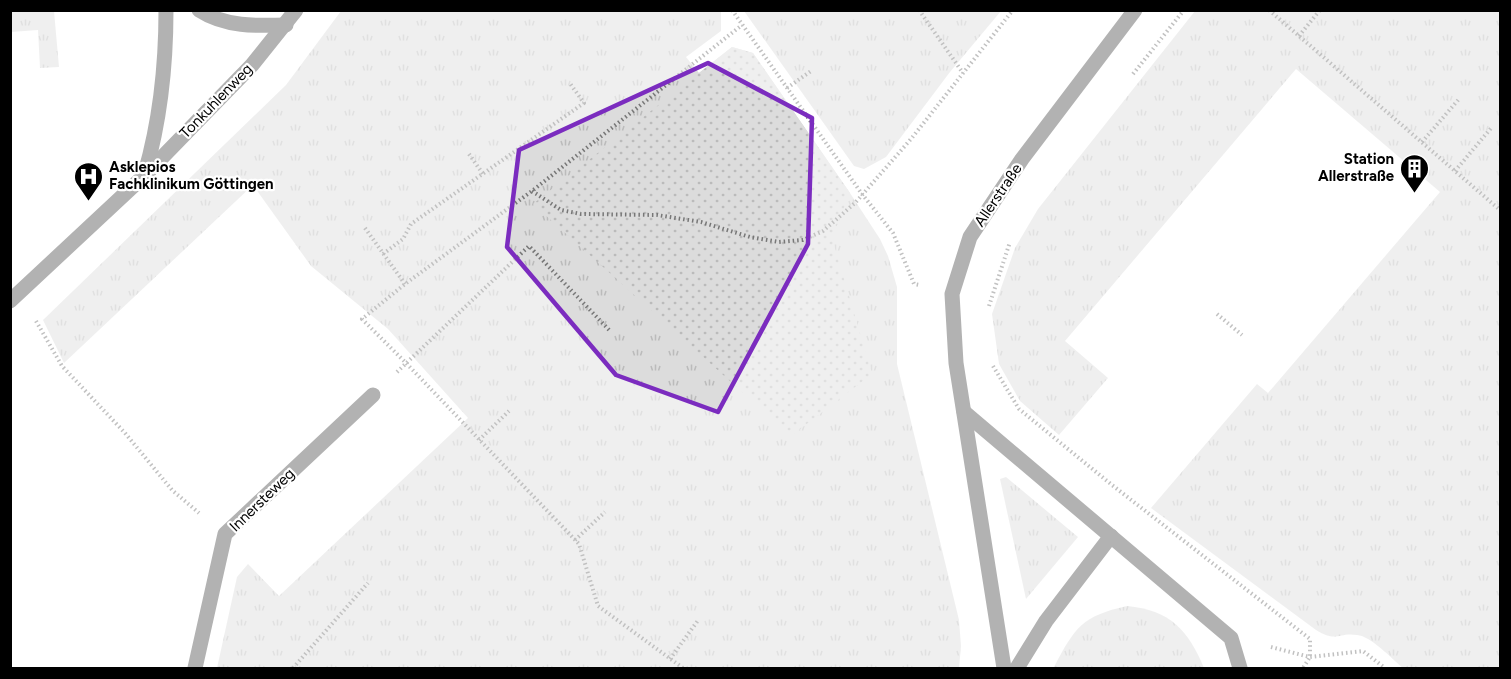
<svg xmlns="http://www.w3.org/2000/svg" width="1511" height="679" font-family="Figtree,sans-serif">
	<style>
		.grass { fill: url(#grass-tufts) }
		.park { fill: url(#park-dots) }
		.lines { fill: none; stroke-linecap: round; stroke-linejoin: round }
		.path { stroke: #777; stroke-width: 4; stroke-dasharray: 1.5 3; stroke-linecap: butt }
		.minor { stroke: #555; stroke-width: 15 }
		.marked { fill: none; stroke: #7b2cbf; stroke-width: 4.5; stroke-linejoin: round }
		.labels { text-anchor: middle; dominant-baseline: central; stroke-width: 4.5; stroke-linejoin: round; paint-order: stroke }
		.street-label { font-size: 15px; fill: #000; stroke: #fff }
		.poi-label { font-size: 15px; font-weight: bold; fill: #000; stroke: #fff; text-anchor: end }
	</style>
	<defs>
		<pattern id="grass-tufts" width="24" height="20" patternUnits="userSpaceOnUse" patternTransform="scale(1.5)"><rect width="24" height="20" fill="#dcdcdc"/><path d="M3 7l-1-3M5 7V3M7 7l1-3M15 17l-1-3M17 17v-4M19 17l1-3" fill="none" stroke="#bbb"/></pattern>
		<pattern id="park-dots" width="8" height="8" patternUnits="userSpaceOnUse" patternTransform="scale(1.5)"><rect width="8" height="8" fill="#dcdcdc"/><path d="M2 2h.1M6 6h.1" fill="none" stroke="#bbb" stroke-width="1.8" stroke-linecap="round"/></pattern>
	</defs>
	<rect width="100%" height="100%" fill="#fff"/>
	<!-- grass -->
	<g class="grass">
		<polygon points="11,10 54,11 59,67 40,68 38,30 11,32"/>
		<polygon points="341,11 721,11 721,31 686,57 699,73 732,47 753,53 850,193 880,239 888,256 897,287 897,364 959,620 961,646 959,668 217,668 237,577 248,564 279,596 468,418 388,329 311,266 253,185 64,363 43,320 286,85"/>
		<polygon points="744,11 1001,11 950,72 886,157 864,169 854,166"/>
		<path d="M1195,11H1500V668H1403C1392,659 1371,636 1357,635C1338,632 1337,643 1316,630L1151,508L1257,384L1268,393L1440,192L1296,69L1065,341L1108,378L1059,435L1020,401L999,364L992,314L1015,248L1038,209Z"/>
		<polygon points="1006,477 1078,537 1026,599 1000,479"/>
		<path d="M1127,606C1170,610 1188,630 1204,668H1058L1054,667C1075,627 1082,616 1127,606Z"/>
	</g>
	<!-- park -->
	<polygon class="park" points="732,47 753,53 850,193 832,238 872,374 791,436 533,204"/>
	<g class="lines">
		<!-- path -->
		<g class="path">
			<polyline points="732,10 862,194 893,233 914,284 919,285"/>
			<polyline points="919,10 963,73"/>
			<polyline points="1269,10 1500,210"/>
			<polyline points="1299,36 1320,10"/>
			<polyline points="1133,74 1184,10"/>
			<polyline points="787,88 811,71"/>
			<polyline points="1422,142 1459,99"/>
			<polyline points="469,154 483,174"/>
			<polyline points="1455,171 1492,127"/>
			<polyline points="532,191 561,210 581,214 657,215 701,222 750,237 779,242 803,240 823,231 855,203 911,139 1013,10"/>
			<polyline points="365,228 405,284"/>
			<polyline points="383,254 403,239 411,224 584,103 569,82"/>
			<polyline points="989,306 1010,242"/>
			<polyline points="1217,314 1242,335"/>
			<polyline points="36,321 62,366 125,433 172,490 199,513"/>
			<polyline points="993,366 1019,409 1112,485 1310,639 1310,657 1303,668"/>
			<polyline points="397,372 529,246 611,332"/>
			<polyline points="479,440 509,411"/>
			<polyline points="575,540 605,512"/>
			<polyline points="1271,647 1310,657 1363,651 1385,668"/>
			<polyline points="670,659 699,619"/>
			<polyline points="293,668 368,583"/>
			<polyline points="683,668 598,606 579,544 406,363 362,319 405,284 532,191 742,25"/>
		</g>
		<!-- minor -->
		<g class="minor">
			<path d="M199,10C225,27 256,26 286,25"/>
			<path d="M145,173C160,121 166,65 166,10"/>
			<polyline points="10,301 144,176 252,65 296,10"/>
			<polyline points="964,412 1231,638 1240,668"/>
			<polyline points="195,668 225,534 373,395"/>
			<polyline points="1004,668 956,363 952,294 970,237 1022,159 1135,10"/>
			<polyline points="1017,668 1046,621 1111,536"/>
		</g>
	</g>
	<!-- marked area -->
	<path d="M0 0H1511V679H0ZM708,63L812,118L808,244L718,412L616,375L507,247L519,150Z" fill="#fff" fill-opacity=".55" fill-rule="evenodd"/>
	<path class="marked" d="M708,63L812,118L808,244L718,412L616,375L507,247L519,150Z"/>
	<!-- icons -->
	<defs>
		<symbol id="building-pin" viewBox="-11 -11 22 30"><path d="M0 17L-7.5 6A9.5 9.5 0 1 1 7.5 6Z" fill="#000" stroke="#fff"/><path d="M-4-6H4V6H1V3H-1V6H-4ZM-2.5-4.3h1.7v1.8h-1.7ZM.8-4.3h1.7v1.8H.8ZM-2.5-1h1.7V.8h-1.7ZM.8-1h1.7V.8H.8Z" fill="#fff"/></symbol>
		<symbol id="hospital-pin" viewBox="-11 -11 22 30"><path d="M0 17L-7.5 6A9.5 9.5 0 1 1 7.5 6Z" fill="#000" stroke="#fff"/><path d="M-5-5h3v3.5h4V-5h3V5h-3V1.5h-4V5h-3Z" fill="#fff"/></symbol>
	</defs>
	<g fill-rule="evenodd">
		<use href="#building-pin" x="1398" y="152" width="33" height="45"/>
		<use href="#hospital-pin" x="72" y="160" width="33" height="45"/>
	</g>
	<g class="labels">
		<!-- street labels -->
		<g class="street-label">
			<text transform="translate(216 101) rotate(-46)">Tonkuhlenweg</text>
			<text transform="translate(998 195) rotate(-56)">Allerstraße</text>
			<text transform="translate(262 500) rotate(-44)">Innersteweg</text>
		</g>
		<!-- poi labels -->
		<g class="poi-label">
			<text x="1394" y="159">Station<tspan x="1394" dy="17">Allerstraße</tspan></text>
			<text x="109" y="167" text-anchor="start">Asklepios<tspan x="109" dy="17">Fachklinikum Göttingen</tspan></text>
		</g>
	</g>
	<!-- border -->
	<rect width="1511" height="679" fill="none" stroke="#000000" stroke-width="24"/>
</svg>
